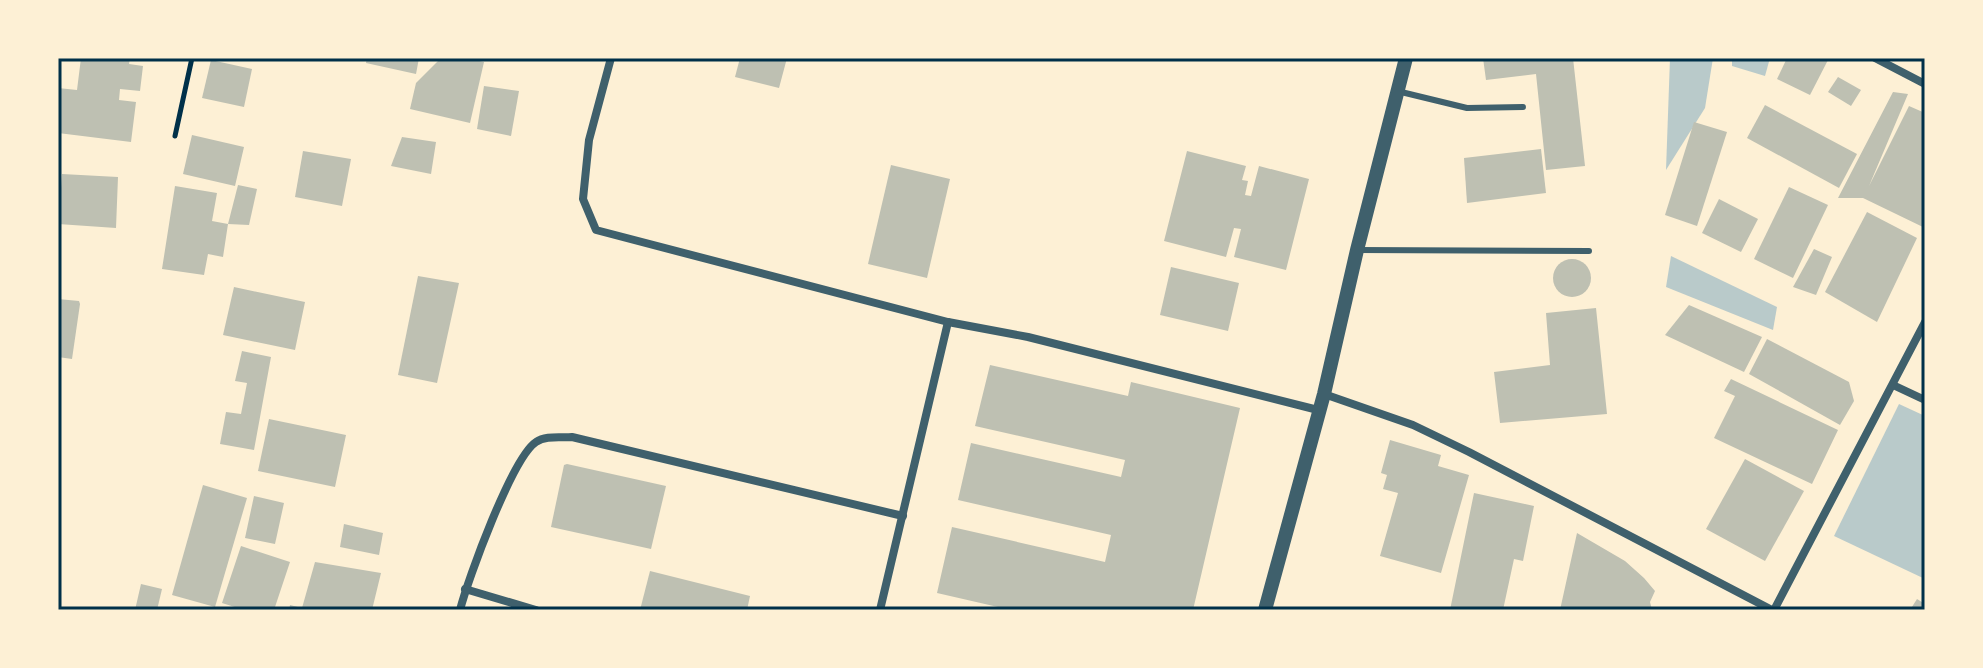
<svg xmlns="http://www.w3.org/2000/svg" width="1983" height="668" font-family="Ubuntu,sans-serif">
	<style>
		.green { fill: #b9caca }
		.building { fill: #bec0b2 }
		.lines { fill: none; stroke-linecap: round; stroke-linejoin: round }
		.path { stroke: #003049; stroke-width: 5 }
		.service { stroke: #3f606c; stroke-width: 6 }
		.minor { stroke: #3f606c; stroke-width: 8 }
		.tertiary { stroke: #3f606c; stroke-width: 14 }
		.neatline { fill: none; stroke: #003049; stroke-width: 3 }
	</style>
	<rect width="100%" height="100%" fill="#fdf0d5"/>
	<!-- green -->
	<g class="green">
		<polygon points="1670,58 1713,58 1705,108 1666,170"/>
		<polygon points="1732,58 1770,58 1765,76 1732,66"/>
		<polygon points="1671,256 1777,307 1773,330 1666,287"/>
		<polygon points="1899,404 1925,416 1925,579 1834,536"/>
	</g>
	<!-- building -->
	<g class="building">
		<polygon points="81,58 130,58 129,64 143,66 140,91 120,89 119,100 136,102 131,142 58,133 58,88 77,90"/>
		<polygon points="367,58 419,58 416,74 366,63"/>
		<polygon points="441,58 465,58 484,62 470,123 410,109 416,83"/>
		<polygon points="740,58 787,58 779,88 735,77"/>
		<polygon points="1483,58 1573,58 1585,166 1546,170 1536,74 1486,80"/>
		<polygon points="1787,58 1828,60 1810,95 1777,79"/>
		<polygon points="211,60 252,69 244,107 202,98"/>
		<polygon points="1838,77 1861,90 1851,106 1828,92"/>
		<polygon points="484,86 519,91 511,136 477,129"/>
		<polygon points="1893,92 1908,94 1869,186 1909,106 1925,113 1925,228 1863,198 1838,198"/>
		<polygon points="1765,105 1857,154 1839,188 1747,138"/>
		<polygon points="1694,122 1727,132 1697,226 1665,215"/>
		<polygon points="192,135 244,147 235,186 183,174"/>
		<polygon points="402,137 436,142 431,174 391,166"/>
		<polygon points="1541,149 1546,193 1467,203 1464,158"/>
		<polygon points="303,151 351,159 342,206 295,197"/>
		<polygon points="1187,151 1246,166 1242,180 1248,181 1245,195 1251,196 1259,166 1309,179 1286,270 1234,257 1241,229 1234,228 1226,257 1164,241"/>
		<polygon points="891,165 950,179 927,278 868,264"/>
		<polygon points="62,174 118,177 116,228 58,224 58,188 61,188"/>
		<polygon points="238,185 257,189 249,225 228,224"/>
		<polygon points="175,186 217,193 212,221 228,224 223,257 208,254 204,275 162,269"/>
		<polygon points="1789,187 1828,205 1793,278 1754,259"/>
		<polygon points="1719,199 1758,219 1741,252 1702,233"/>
		<polygon points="1867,212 1917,238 1877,322 1825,292"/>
		<polygon points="1814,249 1832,257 1816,295 1793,287"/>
		<circle cx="1572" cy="278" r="19"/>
		<polygon points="1171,267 1239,283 1228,331 1160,315"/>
		<polygon points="418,276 459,283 437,383 398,375"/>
		<polygon points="234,287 305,302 295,350 223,335"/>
		<polygon points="58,299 79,301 80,304 72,359 58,357"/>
		<polygon points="1689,305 1762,337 1744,372 1665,335"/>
		<polygon points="1596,308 1607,414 1500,423 1494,372 1550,365 1546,313"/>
		<polygon points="1767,339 1849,382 1854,401 1840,425 1749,374"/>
		<polygon points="242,351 271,357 254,450 220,444 226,412 241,414 247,383 235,381"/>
		<polygon points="990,365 1128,396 1131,382 1240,408 1193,610 1011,610 937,593 952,527 1105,562 1111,535 958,500 971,443 1121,477 1125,460 975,426"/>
		<polygon points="1731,379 1838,430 1812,484 1714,438 1735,396 1724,391"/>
		<polygon points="269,419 346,435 335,487 258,471"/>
		<polygon points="1390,440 1441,455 1438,466 1469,475 1441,573 1380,556 1398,493 1383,489 1387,475 1381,473"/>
		<polygon points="1745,459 1804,491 1765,561 1706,529"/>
		<polygon points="567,464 666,486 651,549 551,527 564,465"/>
		<polygon points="203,485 247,498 215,607 172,595"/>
		<polygon points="1474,493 1534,506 1523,561 1514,559 1503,610 1450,610"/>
		<polygon points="254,496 284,503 275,544 245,538"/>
		<polygon points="344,524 383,533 379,555 340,547"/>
		<polygon points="1577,533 1625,561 1644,578 1655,591 1650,602 1652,610 1560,610"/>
		<polygon points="241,546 290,562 274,610 244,610 222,603"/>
		<polygon points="315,562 381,573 372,610 289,610 290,605 302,608"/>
		<polygon points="650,571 750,596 747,610 640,610"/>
		<polygon points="141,584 162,589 157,610 135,610"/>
		<polygon points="1917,599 1925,604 1925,610 1910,610"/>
	</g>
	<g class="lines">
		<!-- path -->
		<polyline class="path" points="175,136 192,58"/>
		<!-- service -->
		<g class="service">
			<polyline points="1397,91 1467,108 1523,107"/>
			<polyline points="1357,250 1589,251"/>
		</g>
		<!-- minor -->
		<g class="minor">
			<polyline points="611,58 589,140 583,199 596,230 948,322"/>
			<polyline points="1875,58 1925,84"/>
			<polyline points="1893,385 1925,400"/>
			<polyline points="1324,394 1413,425 1469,452 1772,610"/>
			<polyline points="465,589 536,610"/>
			<path d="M460,610C468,579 512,458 536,442C546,435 560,438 572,437L903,516"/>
			<polyline points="880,610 948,322 1028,337 1318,410"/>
			<polyline points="1774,610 1925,322"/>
		</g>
		<!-- tertiary -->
		<polyline class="tertiary" points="1265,610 1324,394 1357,250 1406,58"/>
	</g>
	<!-- border -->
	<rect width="1983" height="668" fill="none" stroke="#fdf0d5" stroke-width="120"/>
	<rect x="60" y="60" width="1863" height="548" class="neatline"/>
</svg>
